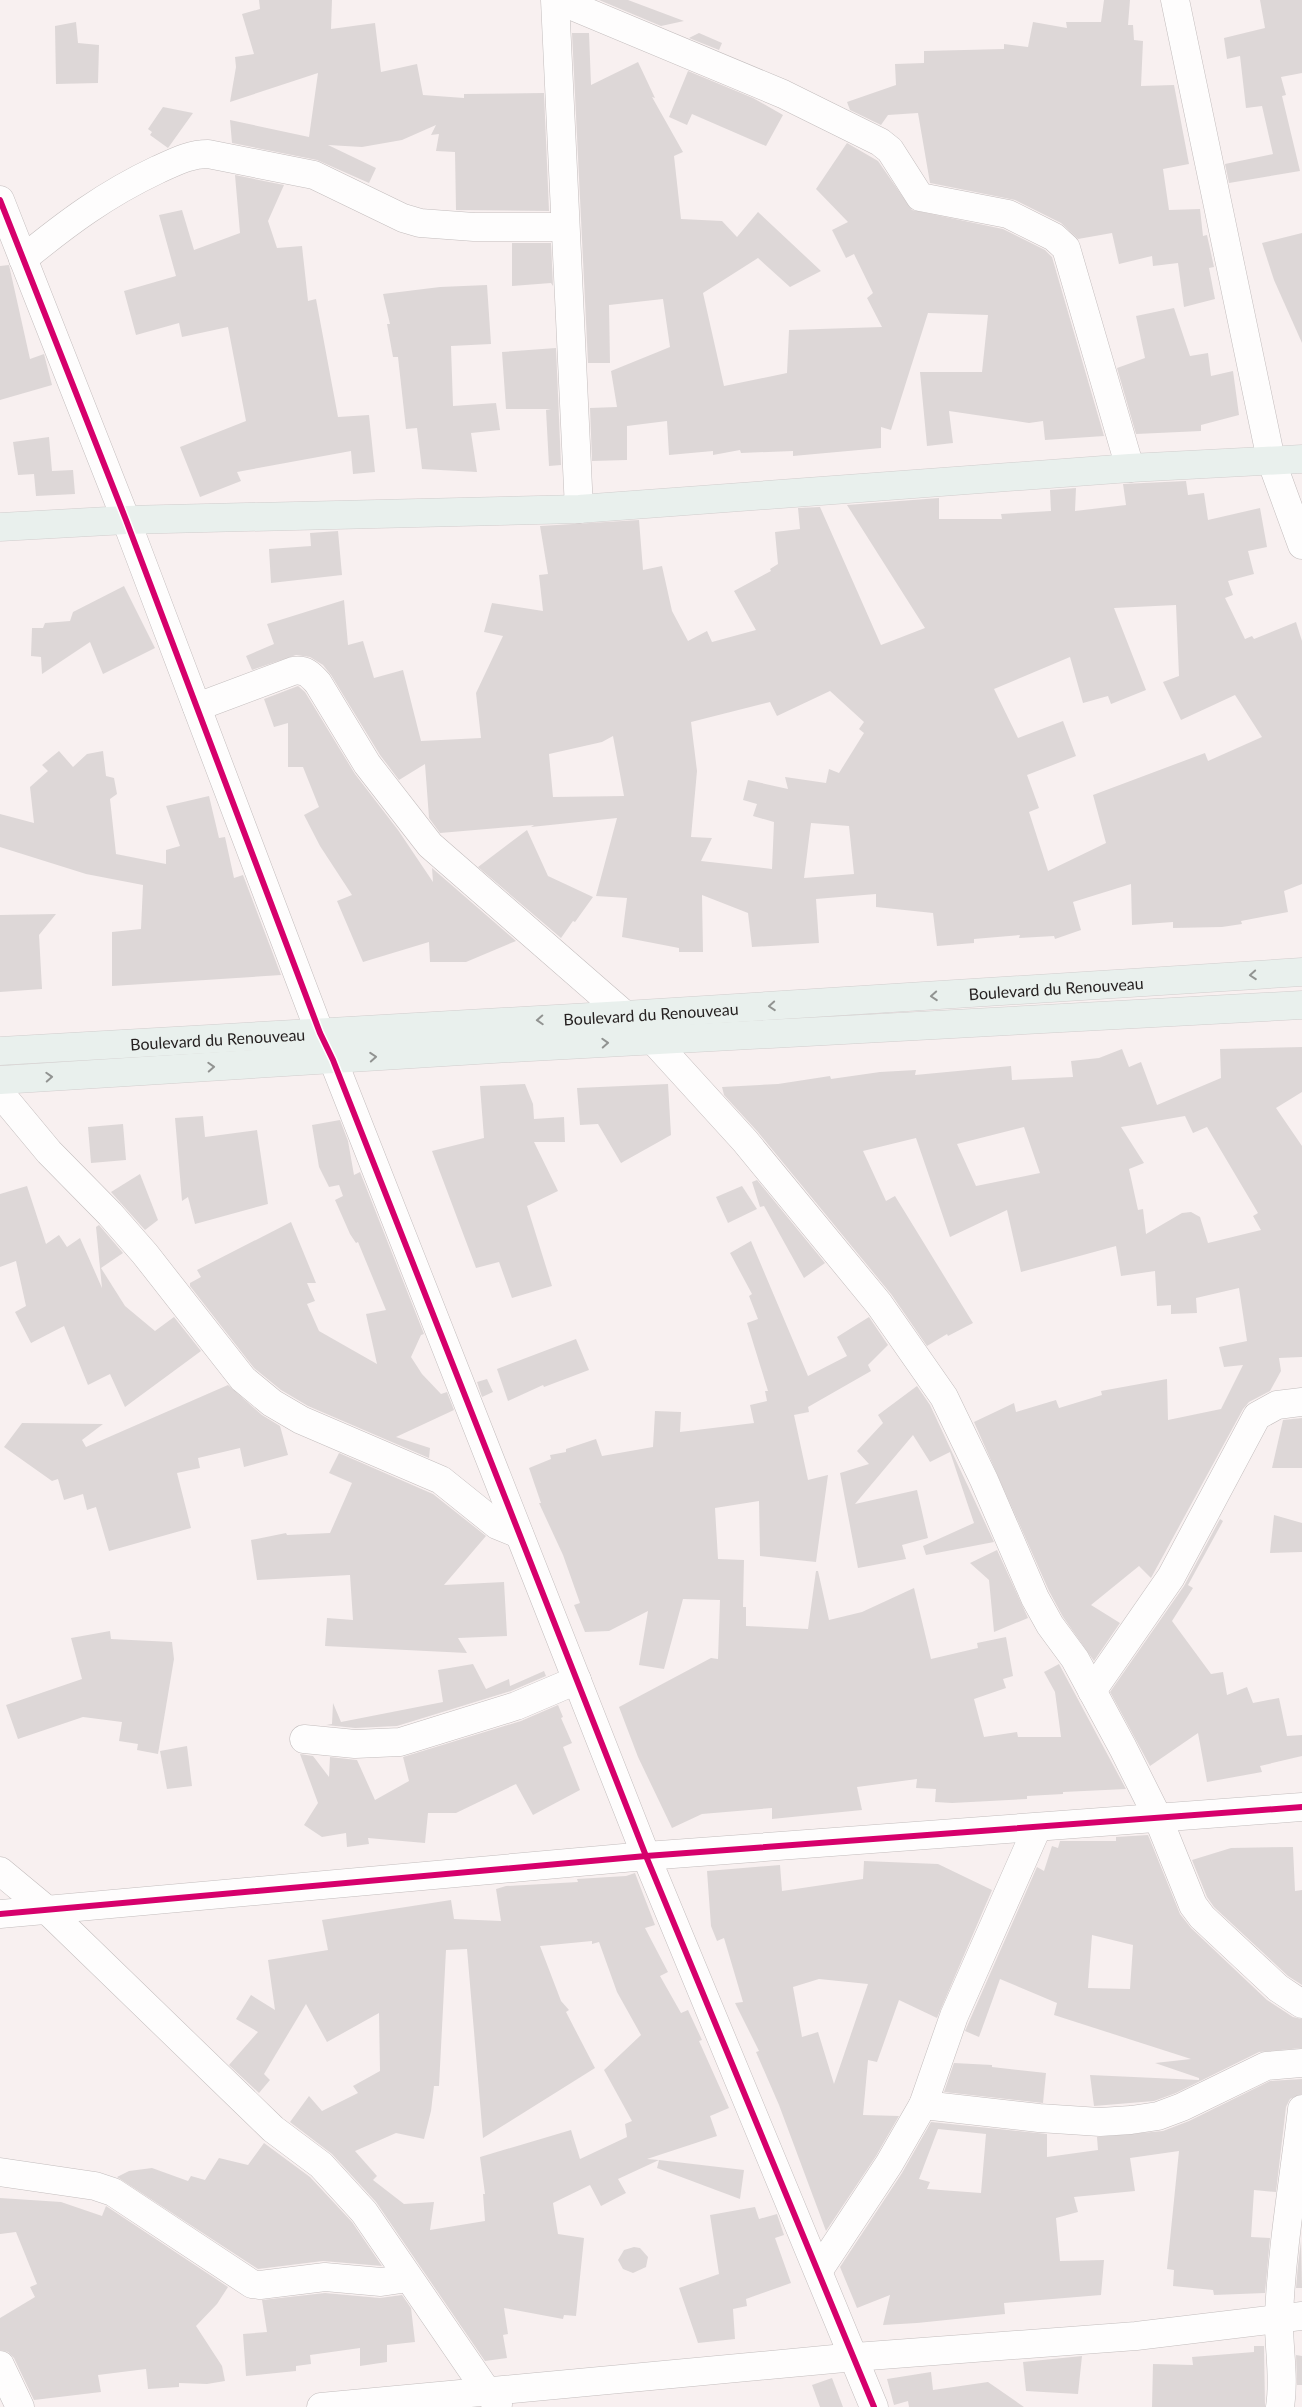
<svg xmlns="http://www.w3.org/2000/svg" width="1302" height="2407" font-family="Lato,sans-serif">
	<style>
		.building { fill: #ddd7d7; fill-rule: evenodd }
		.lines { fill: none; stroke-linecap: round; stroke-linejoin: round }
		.minor-casing { stroke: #c3bdbd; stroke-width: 29 }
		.major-casing { stroke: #d1cdcd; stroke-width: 29 }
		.minor { stroke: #fefdfd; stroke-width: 28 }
		.major { stroke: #e9f0ed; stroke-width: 28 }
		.cycleway-casing { stroke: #fefefe; stroke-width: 9 }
		.cycleway { stroke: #d6006c; stroke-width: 6 }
		.oneway { stroke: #919391 }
		.labels { text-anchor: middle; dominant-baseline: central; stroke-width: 4; stroke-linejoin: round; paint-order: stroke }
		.street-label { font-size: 16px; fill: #262121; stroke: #fefefe }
	</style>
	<rect width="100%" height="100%" fill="#f8f0f0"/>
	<!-- building -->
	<g class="building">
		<polygon points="259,0 332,0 331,29 375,23 381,72 417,64 423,95 464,98 464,94 544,93 549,211 456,210 455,152 436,151 439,134 431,135 436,125 402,140 362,147 328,145 376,168 369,183 317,160 232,143 230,120 309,137 318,73 230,102 236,67 235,57 254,54 242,14 260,9"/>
		<polygon points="599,0 628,0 684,21 661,26"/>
		<polygon points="1104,0 1130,0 1128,25 1133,25 1134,40 1143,41 1141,86 1174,85 1189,164 1163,169 1169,210 1200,209 1203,236 1207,235 1214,267 1209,268 1215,299 1184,307 1178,263 1153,266 1152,256 1119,264 1112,233 1078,239 1061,223 1015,200 930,183 918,113 888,115 881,125 850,110 847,102 896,85 895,64 924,63 924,51 1004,49 1004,44 1028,47 1033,22 1067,28 1066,22 1101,22"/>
		<polygon points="1260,0 1302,0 1302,73 1281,77 1286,95 1282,96 1300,171 1229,183 1225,164 1273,154 1262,106 1246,108 1240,56 1227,59 1224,38 1265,28"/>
		<polygon points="76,22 78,43 99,45 98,83 56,84 55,26"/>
		<polygon points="572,33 589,33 591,85 638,62 655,98 652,97 683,152 674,156 681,219 722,221 737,237 758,212 821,271 790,287 758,258 703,293 724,386 787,373 789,330 882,327 867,298 873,293 854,254 846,258 832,230 848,222 816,189 847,143 878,161 912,210 1003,229 1045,250 1052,257 1104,436 1045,440 1043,421 1029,423 949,411 953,443 927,446 920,372 982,372 988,315 928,313 891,430 881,427 881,448 793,456 793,451 741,453 740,450 713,455 713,451 669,455 667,421 627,426 627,460 592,461 590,408 617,407 611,371 670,347 663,299 609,305 610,363 588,363"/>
		<polygon points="699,33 722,43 719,50 689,38"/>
		<polygon points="688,71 753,98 783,115 766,146 692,114 687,125 669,117"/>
		<polygon points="163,107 193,113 168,148 150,135 152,132 148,129"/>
		<polygon points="235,175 284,185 268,221 277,248 302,246 308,301 316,299 338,417 369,415 375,472 353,474 351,451 237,472 241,481 200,497 180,447 246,421 228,327 182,337 179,323 136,335 124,291 176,276 159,215 182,210 194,250 240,233"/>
		<polygon points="1302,233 1302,343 1274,280 1262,243"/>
		<polygon points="512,243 551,243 553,286 551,283 512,286"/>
		<polygon points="9,265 30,359 44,354 52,385 0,400 0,266"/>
		<polygon points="487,285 491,344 451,346 453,406 496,403 500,430 471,433 477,472 422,469 417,428 406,429 398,357 393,357 387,324 390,324 383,294 440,287"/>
		<polygon points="1174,308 1190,356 1208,353 1211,376 1233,371 1239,415 1201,425 1201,431 1136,434 1117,368 1145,358 1136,316"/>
		<polygon points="556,348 561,465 549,466 546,410 551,409 506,409 502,352"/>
		<polygon points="49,437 52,471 73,470 75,494 36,496 34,474 18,475 13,442"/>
		<path d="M1186,481L1188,495L1204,493L1208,520L1260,508L1267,547L1248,551L1254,574L1228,581L1233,595L1225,598L1245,639L1252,636L1254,639L1296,622L1302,641V884L1284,891L1288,912L1241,921L1242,924L1222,927L1173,928V922L1132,925L1131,884L1073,902L1081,930L1055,939L1054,936L1019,938L1020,935L974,939V943L937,946L933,913L876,907V894L816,899L819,943L752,947L748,913L702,895L703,952H679V948L622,937L627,898L596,896L617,818L531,827L534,825L440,833L429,818L425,764L399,780L380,755L331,675L323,665L310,657L296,655L252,670L246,656L274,644L267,624L344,600L348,645L363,641L374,678L403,670L421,741L481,738L476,693L503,636L484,632L492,603L543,611L539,575L548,574L540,526L639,520L643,570L662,566L672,611L688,641L707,631L712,642L756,630L734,591L771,571L770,569L778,564L775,532L800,529L798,508L820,507L881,645L925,628L847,505L939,498V519H1002L1001,514L1051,511L1050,490L1076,488L1075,511L1126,505L1123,484ZM1176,605L1179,676L1163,682L1181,720L1235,695L1262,737L1208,761L1205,753L1093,795L1106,843L1048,871L1029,812L1039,808L1027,775L1076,756L1063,721L1018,738L994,689L1070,657L1083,703L1108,696L1111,704L1146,690L1114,608ZM830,691L864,722L859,729L864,733L839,773L829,769L826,783L785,777L788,789L748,780L743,800L757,804L753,816L774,822L772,869L701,861L712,838L691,837L697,771L691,722L770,702L777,716ZM613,736L624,796L553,797L549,754L602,742ZM811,823L849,826L854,874L804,878Z"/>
		<polygon points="338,531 342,575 271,583 269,549 311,546 310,533"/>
		<polygon points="124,586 155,648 103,674 90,642 42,674 41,657 31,656 32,628 43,628 45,623 70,621 73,612"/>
		<polygon points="298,686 305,692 355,774 398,830 433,882 432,868 516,941 466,962 430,962 429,942 363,962 337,901 352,895 320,846 304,815 319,807 303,767 288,767 288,723 274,727 264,699"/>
		<polygon points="59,751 73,767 87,754 103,751 106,776 114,778 117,794 110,799 116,854 166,864 166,850 180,846 166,806 209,796 219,838 225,837 234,878 243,875 281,975 112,986 112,932 141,929 143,885 86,874 0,847 0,814 34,823 30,787 48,771 42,765"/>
		<polygon points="527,830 548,876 593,897 575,922 573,921 561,938 478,867"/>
		<polygon points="56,914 39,935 42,989 0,992 0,915"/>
		<path d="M1302,1047V1092L1276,1108L1302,1146V1357L1279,1358L1281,1371L1270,1391L1249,1402L1243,1409L1151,1578L1139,1566L1091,1605L1120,1623L1094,1661L1063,1617L1049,1591L974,1422L1014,1403L1016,1412L1056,1400L1059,1408L1102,1395L1101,1391L1167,1379L1168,1420L1221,1409L1243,1365L1224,1367L1219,1347L1247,1341L1239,1288L1196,1298L1197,1313L1171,1314V1305L1157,1306L1155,1271L1121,1276L1116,1246L1021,1272L1007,1210L950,1237L916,1138L863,1151L886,1201L895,1196L973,1323L948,1336L947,1334L927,1346L891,1294L757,1131L724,1095L722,1087L778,1084L830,1076L831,1079L880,1072L916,1070L915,1075L1011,1066L1012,1080L1073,1077L1071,1061L1099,1058L1122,1049L1129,1067L1141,1062L1157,1105L1221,1078L1220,1049ZM1185,1116L1193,1133L1207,1127L1258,1213L1253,1216L1261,1230L1208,1243L1200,1217L1191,1212L1182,1213L1146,1234L1143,1209L1138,1210L1129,1169L1144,1163L1121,1127ZM1024,1127L1040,1173L976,1186L957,1144Z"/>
		<polygon points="525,1084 533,1104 534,1119 564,1117 565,1142 534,1142 558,1191 527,1206 552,1286 512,1298 499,1262 476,1268 432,1151 484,1138 480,1086"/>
		<polygon points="668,1084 671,1135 621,1163 598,1124 580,1125 577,1088"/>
		<polygon points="203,1116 205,1137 257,1130 268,1204 195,1224 188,1197 182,1201 175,1118"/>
		<polygon points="340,1120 348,1141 354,1175 360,1172 424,1334 421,1335 411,1357 422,1374 441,1394 447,1392 454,1410 396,1437 430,1448 429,1458 308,1406 281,1390 254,1368 190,1286 190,1283 201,1277 197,1270 291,1222 316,1283 307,1283 315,1301 307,1304 319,1331 377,1364 366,1314 386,1310 358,1242 356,1243 350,1234 335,1200 343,1196 339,1185 329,1187 319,1167 312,1125"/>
		<polygon points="123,1124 126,1160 91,1163 88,1127"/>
		<polygon points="140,1174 158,1220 145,1230 111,1192"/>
		<polygon points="757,1180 825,1263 804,1278 764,1206 760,1207 752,1182"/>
		<polygon points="27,1186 46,1244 59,1235 67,1247 80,1238 102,1288 96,1227 99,1225 123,1253 101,1268 125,1306 155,1331 174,1317 201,1351 125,1407 110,1374 88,1385 64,1326 31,1343 15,1312 26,1306 16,1261 0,1267 0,1194"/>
		<polygon points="742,1186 757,1209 728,1223 716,1197"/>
		<polygon points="751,1241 808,1376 847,1356 837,1337 869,1317 888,1345 868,1365 871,1371 808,1407 809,1412 794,1415 808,1480 828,1475 816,1562 760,1556 759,1501 715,1508 718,1559 744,1560 743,1607 746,1607 746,1626 808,1629 816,1571 818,1571 829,1620 862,1612 914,1588 931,1659 978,1648 977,1643 1006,1637 1013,1676 1003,1679 1006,1688 974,1699 984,1737 1017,1732 1018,1737 1061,1737 1055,1692 1044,1672 1059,1664 1126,1789 1063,1792 1063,1794 1027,1796 1027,1799 952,1803 935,1802 936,1789 916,1788 917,1779 857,1787 862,1810 772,1819 772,1808 702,1814 672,1828 638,1757 619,1707 711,1658 718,1659 720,1600 683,1599 664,1669 639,1665 648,1611 609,1631 585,1632 574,1605 580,1603 563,1555 539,1503 541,1503 529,1468 551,1459 550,1455 566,1452 566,1449 596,1439 602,1456 653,1447 655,1411 681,1412 680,1432 754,1423 750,1405 767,1401 765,1391 768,1391 747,1323 758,1319 749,1296 752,1294 730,1253"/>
		<polygon points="576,1339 589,1370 544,1387 543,1385 508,1401 497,1369"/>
		<polygon points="487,1379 493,1392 482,1397 477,1382"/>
		<polygon points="228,1385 262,1415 280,1426 288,1455 244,1467 240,1448 198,1458 200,1468 177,1473 191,1528 109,1551 96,1507 87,1510 83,1494 64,1500 58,1479 52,1481 4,1447 22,1423 103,1424 82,1440 86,1447"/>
		<polygon points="917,1386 930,1405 994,1542 926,1555 923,1546 974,1523 950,1452 930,1462 913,1435 855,1504 917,1490 928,1538 902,1545 906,1559 858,1568 840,1473 869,1464 857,1451 883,1423 878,1415"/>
		<polygon points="1302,1418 1302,1468 1272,1468 1283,1420"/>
		<polygon points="339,1453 433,1494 486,1536 444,1585 504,1582 507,1636 458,1638 467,1653 325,1646 327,1618 353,1620 350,1575 257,1580 251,1540 286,1533 287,1535 330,1533 352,1483 329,1473"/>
		<polygon points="1274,1515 1302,1523 1302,1552 1270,1553"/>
		<polygon points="1220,1519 1223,1521 1188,1585 1193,1588 1172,1621 1211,1674 1223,1672 1227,1695 1247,1687 1253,1703 1279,1698 1287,1736 1302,1735 1302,1756 1260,1766 1262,1772 1207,1782 1198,1733 1150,1766 1110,1692 1184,1586"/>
		<polygon points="997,1550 1028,1618 994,1632 989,1580 970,1563"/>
		<polygon points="110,1631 111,1639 172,1642 174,1659 158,1754 137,1750 138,1744 119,1741 122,1722 83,1717 18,1739 6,1705 82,1679 71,1638"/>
		<polygon points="473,1664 486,1689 509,1679 510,1686 544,1671 546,1676 511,1691 397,1726 355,1728 326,1725 332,1724 333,1703 341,1722 443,1702 438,1670"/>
		<polygon points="558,1705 563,1717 561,1718 572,1743 563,1747 580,1790 533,1815 516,1784 456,1813 428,1813 425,1843 368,1838 369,1844 347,1847 346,1833 322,1837 304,1825 318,1803 300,1754 313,1756 329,1777 330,1757 357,1760 375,1800 409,1781 403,1757 521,1721"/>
		<polygon points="187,1746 192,1786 167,1789 160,1751"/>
		<path d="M1148,1835L1180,1914L1191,1928L1267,2000L1293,2017L1302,2019V2048L1259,2052L1176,2093L1154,2101L1094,2106L1090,2075L1199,2080V2078L1155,2063L1191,2059L1054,2015L1057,2003L1000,1979L979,2037L965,2031L1037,1867L1044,1871L1052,1846L1058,1848L1060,1841H1116V1837ZM1092,1935L1133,1945L1130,1989L1088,1988Z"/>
		<polygon points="1293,1847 1295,1891 1302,1890 1302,1985 1288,1976 1214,1907 1207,1897 1192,1860 1231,1848"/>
		<path d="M864,1861L938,1864L992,1890L937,2018L899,2000L877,2062L868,2060L863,2115L899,2116L876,2156L826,2231L779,2105L756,2052L759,2051L735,2003L743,2002L724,1938L717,1941L711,1926L707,1871L780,1865L782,1891L863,1879ZM819,1979L868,1984L834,2084L818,2032L802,2037L793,1987Z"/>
		<path d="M635,1873L655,1925L645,1928L668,1972L660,1976L681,2013L688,2010L702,2040L699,2041L729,2108L710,2116L717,2136L647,2159L659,2160L618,2179L626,2193L601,2206L590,2185L553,2203L558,2234L584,2238L576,2316L564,2315L563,2319L504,2308L508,2334L503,2335L507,2358L485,2361L376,2202L332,2154L290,2122L309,2096L322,2111L358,2093L353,2086L380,2071L379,2013L327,2042L306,2004L264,2074L270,2080L259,2093L229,2065L258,2032L236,2019L251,1995L275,2010L268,1960L328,1950L322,1920L451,1900L454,1919L501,1921L496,1889L506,1886L578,1882L577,1879L626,1876ZM592,1941V1944L599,1942L617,1992L641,2035L604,2070L632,2121L625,2124L627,2137L580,2159L571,2130L480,2157L485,2194H483L485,2221L430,2230L434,2202L404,2204L373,2180L377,2176L355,2151L396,2133L424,2139L431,2111L434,2086H439L446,1950L467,1949L483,2138L595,2068L566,2012L569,2010L561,2001L540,1946Z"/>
		<polygon points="954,2063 992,2065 992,2067 1046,2073 1043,2103 944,2092"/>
		<path d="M1302,2079V2094L1290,2099L1286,2107L1276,2192L1254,2190L1251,2237L1270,2238L1265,2293L1214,2295L1213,2290L1173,2286L1174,2270L1167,2269L1179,2151L1130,2158L1135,2191L1074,2197L1078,2212L1056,2218L1060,2261L1104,2260L1101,2295L1004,2303L1005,2314L917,2323L883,2325L890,2295L857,2308L840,2267L902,2173L931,2122L1047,2134V2157L1098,2150L1097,2137L1163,2131L1189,2121L1270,2081ZM938,2129L986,2134L981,2193L927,2189L930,2182L919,2179Z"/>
		<polygon points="264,2143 310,2177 352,2222 382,2266 323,2261 258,2269 117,2177 129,2171 152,2168 188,2181 191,2176 205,2180 219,2158 248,2165"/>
		<polygon points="659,2160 744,2170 740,2199 657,2168"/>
		<polygon points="0,2198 61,2202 102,2216 106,2206 228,2287 217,2304 196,2326 222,2366 225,2381 207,2384 179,2383 179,2387 148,2389 146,2369 98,2375 101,2392 34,2400 14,2358 8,2352 0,2350 0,2318 35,2297 30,2287 37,2284 16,2232 0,2234"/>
		<polygon points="755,2207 759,2219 777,2214 784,2235 775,2238 791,2283 746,2299 747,2306 733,2309 735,2339 698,2343 679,2288 719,2274 710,2215"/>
		<polygon points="1301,2241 1302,2288 1296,2288 1298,2265"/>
		<polygon points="634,2247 640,2248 648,2257 646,2267 633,2273 623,2269 618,2260 624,2250"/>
		<polygon points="325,2293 380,2298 402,2295 411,2308 415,2342 387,2345 387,2362 360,2366 360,2348 310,2355 311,2364 296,2366 296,2371 246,2376 243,2334 267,2332 262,2300"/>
		<polygon points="1254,2346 1264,2346 1265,2407 1152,2407 1153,2364 1193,2365 1192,2357 1254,2352"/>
		<polygon points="1296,2355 1302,2356 1302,2385 1297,2385"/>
		<polygon points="1082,2356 1078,2394 1026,2391 1023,2362"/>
		<polygon points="931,2372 933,2390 988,2382 1024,2407 909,2407 908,2401 894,2405 887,2379"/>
		<polygon points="832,2378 843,2407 820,2407 812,2385"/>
	</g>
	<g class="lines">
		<defs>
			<g id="minor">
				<polyline points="555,0 579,509"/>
				<polyline points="558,0 783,94 880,142 890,150 920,197 1008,214 1054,237 1066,248 1130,468"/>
				<polyline points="1175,0 1271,460 1302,545"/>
				<polyline points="0,200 126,520 320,1033 333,1060 646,1856 874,2407"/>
				<path d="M23,259C67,223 106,194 157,170C175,162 189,154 208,154L314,175L403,218L420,223L474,227H565"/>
				<path d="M197,707L293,671C305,669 310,674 318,683L367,764L430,845L625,1015"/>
				<polyline points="653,1040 745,1141 879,1304 944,1397 984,1480 1035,1598 1050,1625 1075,1659 1123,1748 1158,1818 1193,1905 1202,1917 1278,1988 1302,2004"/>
				<polyline points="0,1093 49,1152 110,1214 145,1254 243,1379 272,1403 301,1420 441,1480 497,1525 519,1534"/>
				<polyline points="1092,1691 1171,1577 1257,1416 1277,1405 1302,1402"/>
				<polyline points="304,1739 355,1744 400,1742 516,1706 577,1680"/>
				<polyline points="0,1871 47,1910 273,2129 321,2165 364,2212 488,2393 498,2404"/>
				<polyline points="0,1914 646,1856 1302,1807"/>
				<polyline points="923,2105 1039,2118 1100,2122 1131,2120 1158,2116 1182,2107 1266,2066 1302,2063"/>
				<polyline points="0,2172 95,2186 113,2192 252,2284 260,2285 325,2277 381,2282 408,2278"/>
				<polyline points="819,2270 889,2164 923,2105 954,2016 1037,1828"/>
				<polyline points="0,2365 20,2407"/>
				<polyline points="321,2407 855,2357 1136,2336 1302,2316"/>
				<path d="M1280,2407C1285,2376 1278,2346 1279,2315C1282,2246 1294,2178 1302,2109"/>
			</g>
			<g id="major">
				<polyline points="0,527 126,520 579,509 1130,468 1302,459"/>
				<path id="s1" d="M0,1051L625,1015L1302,972"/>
				<polyline points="0,1080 493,1049 1302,1005"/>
			</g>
		</defs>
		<!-- minor casing -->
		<use href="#minor" class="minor-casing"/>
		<!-- major casing -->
		<use href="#major" class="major-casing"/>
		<!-- minor -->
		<use href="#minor" class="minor"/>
		<!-- major -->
		<use href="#major" class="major"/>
		<defs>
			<g id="cycleway">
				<polyline points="0,200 126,520 320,1033 333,1060 646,1856 874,2407"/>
				<polyline points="0,1914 646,1856 1302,1807"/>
			</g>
		</defs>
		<!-- cycleway casing -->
		<use href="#cycleway" class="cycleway-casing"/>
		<!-- cycleway -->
		<use href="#cycleway" class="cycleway"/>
	</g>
	<!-- one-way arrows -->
	<defs><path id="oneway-chevron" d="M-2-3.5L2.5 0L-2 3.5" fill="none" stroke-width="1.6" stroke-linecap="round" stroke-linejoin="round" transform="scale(1.25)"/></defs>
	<g class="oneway">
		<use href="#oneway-chevron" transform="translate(1253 975) rotate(176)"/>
		<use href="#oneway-chevron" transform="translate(934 996) rotate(176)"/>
		<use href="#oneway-chevron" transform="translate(772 1006) rotate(176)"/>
		<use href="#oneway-chevron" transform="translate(540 1020) rotate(177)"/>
		<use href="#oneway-chevron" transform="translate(605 1043) rotate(-3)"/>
		<use href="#oneway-chevron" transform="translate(373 1057) rotate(-4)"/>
		<use href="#oneway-chevron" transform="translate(211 1067) rotate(-3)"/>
		<use href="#oneway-chevron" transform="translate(49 1077) rotate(-3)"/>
	</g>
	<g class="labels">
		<!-- street labels -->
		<g class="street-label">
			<text stroke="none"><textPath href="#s1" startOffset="1058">Boulevard du Renouveau</textPath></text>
			<text stroke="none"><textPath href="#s1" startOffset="652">Boulevard du Renouveau</textPath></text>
			<text stroke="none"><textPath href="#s1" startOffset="218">Boulevard du Renouveau</textPath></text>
		</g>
	</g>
</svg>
